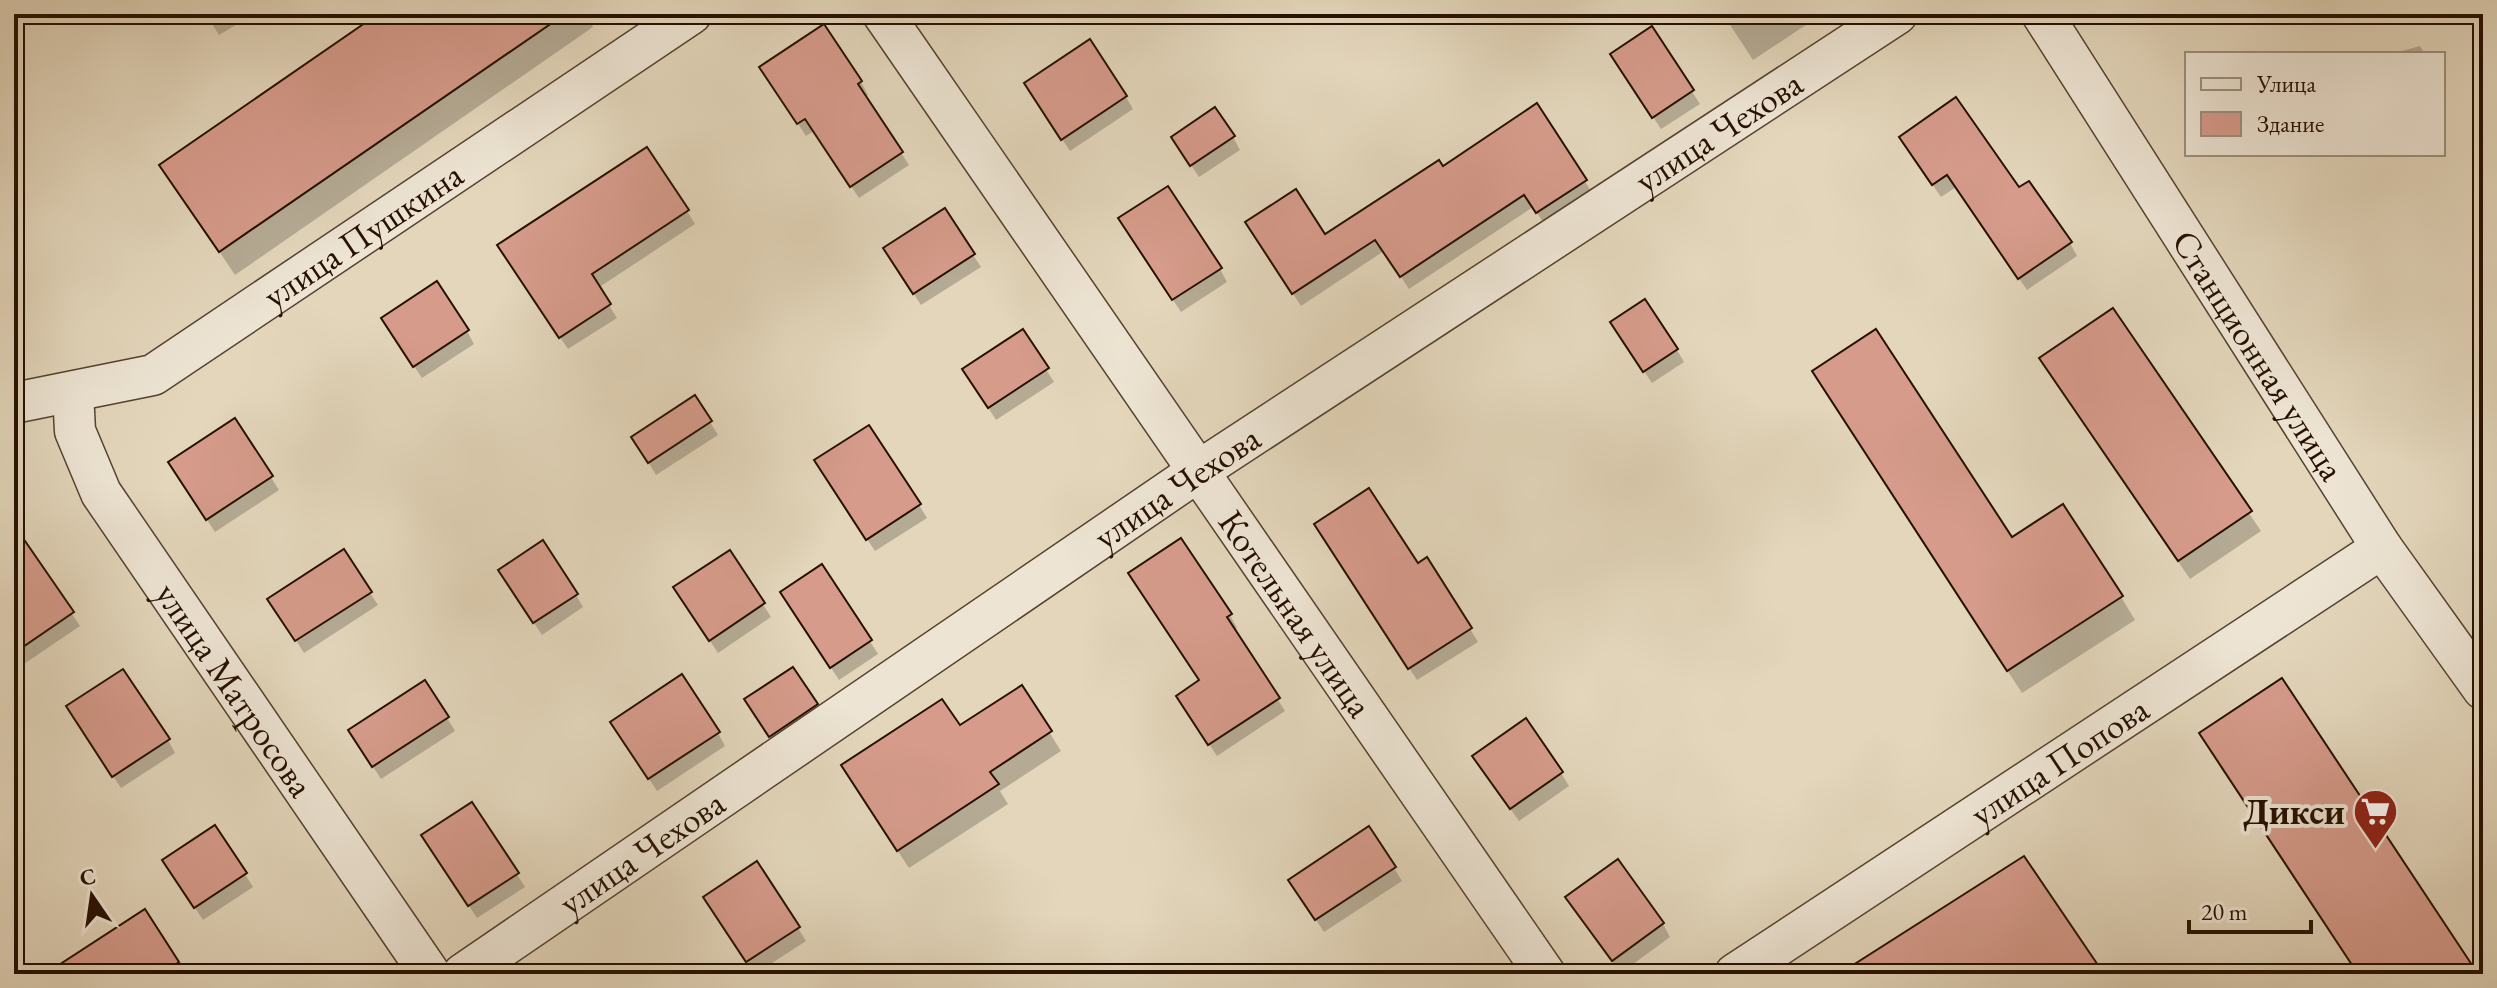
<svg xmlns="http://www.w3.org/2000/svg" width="2497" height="988" font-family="'EB Garamond',serif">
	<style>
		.shadow { fill: #0003 }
		.building { fill: #d69b8b; stroke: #261000; stroke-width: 2 }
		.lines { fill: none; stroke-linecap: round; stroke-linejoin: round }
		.street-casing { stroke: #55422f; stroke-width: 43 }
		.street { stroke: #ede4d3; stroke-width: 40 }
		.labels { text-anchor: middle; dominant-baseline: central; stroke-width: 8; stroke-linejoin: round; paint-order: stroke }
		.street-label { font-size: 36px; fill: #261000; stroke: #ede4d3 }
		.poi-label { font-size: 36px; font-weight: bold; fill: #261000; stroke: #ede4d3; text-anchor: end }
	</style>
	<rect width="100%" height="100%" fill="#e3d6bb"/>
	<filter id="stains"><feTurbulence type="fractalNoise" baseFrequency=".0025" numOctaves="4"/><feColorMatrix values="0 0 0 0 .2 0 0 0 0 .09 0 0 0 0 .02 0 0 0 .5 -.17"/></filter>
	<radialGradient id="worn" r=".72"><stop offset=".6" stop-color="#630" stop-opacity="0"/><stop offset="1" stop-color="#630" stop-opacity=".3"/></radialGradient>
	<!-- shadow -->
	<g class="shadow">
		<polygon points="206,14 254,14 219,35"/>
		<polygon points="381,14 585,14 593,27 235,275 162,166"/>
		<polygon points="1723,14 1800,14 1806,25 1753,60"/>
		<polygon points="824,27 861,82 868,95 865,97 909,165 859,198 814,131 806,136 769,80"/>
		<polygon points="1651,29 1700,104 1661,129 1620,67"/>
		<polygon points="2420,46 2425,54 2391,54"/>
		<polygon points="1034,97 1126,97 1133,109 1070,151"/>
		<polygon points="1536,106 1593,194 1545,225 1533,207 1409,289 1384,251 1301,306 1255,235 1325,237 1442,168"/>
		<polygon points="1233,137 1240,150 1199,177 1181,150"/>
		<polygon points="1909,151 2019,190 2070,243 2077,256 2027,290 1956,187 1941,197"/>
		<polygon points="687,211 695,224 598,288 617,318 568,349 507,258"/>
		<polygon points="1128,232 1220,269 1227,282 1181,312"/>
		<polygon points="973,255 981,267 921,305 893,262"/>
		<polygon points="2112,310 2261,531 2190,579 2041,359"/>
		<polygon points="467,331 474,344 422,378 391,332"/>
		<polygon points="1022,332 1054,382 996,420 972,382"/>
		<polygon points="1620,336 1677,350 1684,362 1652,383"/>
		<polygon points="1828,395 2012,540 2121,597 2135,620 2022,693"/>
		<polygon points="695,398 718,435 656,475 641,450"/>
		<polygon points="235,421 279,490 215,532 178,476"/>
		<polygon points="824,474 919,505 927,518 875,551"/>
		<polygon points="1324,537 1417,566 1470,629 1478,642 1417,680"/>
		<polygon points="1181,541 1230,615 1237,628 1234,631 1285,711 1217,756 1186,709 1201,682"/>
		<polygon points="30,551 80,626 24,664 19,656 14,660 14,562"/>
		<polygon points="729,552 771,617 718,653 683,600"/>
		<polygon points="822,567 878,654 839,680 790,605"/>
		<polygon points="508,583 576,595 583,607 542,635"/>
		<polygon points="370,593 378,605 304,653 278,612"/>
		<polygon points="1021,687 1061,751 1000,791 1008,804 909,868 854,785 959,727"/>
		<polygon points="816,705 823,718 778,748 754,712"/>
		<polygon points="447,718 455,731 381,779 358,744"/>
		<polygon points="76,720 168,740 175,753 121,788"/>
		<polygon points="718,733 725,746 657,791 620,735"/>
		<polygon points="2201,734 2476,974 2358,974 2222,770"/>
		<polygon points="1482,769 1561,773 1569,786 1519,821"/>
		<polygon points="471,804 525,887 477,918 431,848"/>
		<polygon points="215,827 253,887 203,920 172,873"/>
		<polygon points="1394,868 1402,881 1324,932 1298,893"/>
		<polygon points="713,910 798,928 806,941 755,974"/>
		<polygon points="1575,911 1663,924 1670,937 1621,973"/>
		<polygon points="144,912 184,974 79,974"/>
		<polygon points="602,966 607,974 590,974"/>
		<polygon points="1456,967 1461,974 1446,974"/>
	</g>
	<!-- building -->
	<g class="building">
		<polygon points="378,14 565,14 219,252 159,165"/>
		<polygon points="824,24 862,81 858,84 903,152 850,187 805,119 797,124 759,67"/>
		<polygon points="1652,26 1694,90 1652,118 1610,54"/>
		<polygon points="1090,39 1127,96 1061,140 1024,83"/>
		<polygon points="1956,97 2019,187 2029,181 2072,242 2018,279 1947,175 1932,185 1899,137"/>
		<polygon points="1537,103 1587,180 1536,213 1524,195 1400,277 1375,240 1292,294 1245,222 1296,189 1325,234 1439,160 1443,166"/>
		<polygon points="1215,107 1235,136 1190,166 1171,137"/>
		<polygon points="647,147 689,210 592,274 611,304 559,338 497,245"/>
		<polygon points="1168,186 1222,268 1172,300 1118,218"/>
		<polygon points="945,208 975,254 913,294 883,248"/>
		<polygon points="437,281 469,330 413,367 381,318"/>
		<polygon points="1645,299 1678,349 1643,372 1610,322"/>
		<polygon points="2113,308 2252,511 2178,561 2039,358"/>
		<polygon points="1023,329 1049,368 988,408 962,369"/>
		<polygon points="1876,329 2012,537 2063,504 2123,596 2007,671 1812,371"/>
		<polygon points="695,395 712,421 648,463 631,437"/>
		<polygon points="235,418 273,476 206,520 168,462"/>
		<polygon points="869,425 921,504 866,540 814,460"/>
		<polygon points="1369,488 1418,563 1427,557 1472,628 1408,669 1314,524"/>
		<polygon points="14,525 74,612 14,653"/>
		<polygon points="1181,538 1232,614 1227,617 1280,698 1208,745 1176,696 1199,680 1128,573"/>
		<polygon points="543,540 578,594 533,623 498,570"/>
		<polygon points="344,549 372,592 295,641 267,599"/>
		<polygon points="730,550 765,603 709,641 673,587"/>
		<polygon points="822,564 872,640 830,668 780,592"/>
		<polygon points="793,667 818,704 769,737 744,699"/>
		<polygon points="123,669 170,739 112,777 66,706"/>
		<polygon points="682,674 720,732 648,779 610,722"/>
		<polygon points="2282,678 2478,974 2358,974 2199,733"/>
		<polygon points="425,680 449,717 372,767 348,730"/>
		<polygon points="1022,685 1052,731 990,772 999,784 897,851 841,765 942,699 960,725"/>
		<polygon points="1526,718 1563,772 1510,809 1472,756"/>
		<polygon points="472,802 519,873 468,906 421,835"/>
		<polygon points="215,825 247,873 194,908 162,860"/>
		<polygon points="1369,826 1396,867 1315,920 1288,880"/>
		<polygon points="2024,856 2104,974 1839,974"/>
		<polygon points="1618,859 1664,923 1612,961 1565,897"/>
		<polygon points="757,861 800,927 746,962 703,897"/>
		<polygon points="145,909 179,962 161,974 45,974"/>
	</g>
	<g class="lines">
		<defs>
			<g id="street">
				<path id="s1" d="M883,14L1545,974"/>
				<path id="s2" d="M2042,14L2382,548L2483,689"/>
				<path id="s3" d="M73,392L75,431L101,493L430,974"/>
				<path id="s4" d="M14,403L153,375L691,14"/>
				<path id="s5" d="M463,974L1200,470L1897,14"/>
				<path id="s6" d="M1735,974L2382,548"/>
			</g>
		</defs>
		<!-- street casing -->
		<use href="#street" class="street-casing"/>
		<!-- street -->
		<use href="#street" class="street"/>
	</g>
	<!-- icons -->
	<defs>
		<symbol id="supermarket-pin" viewBox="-11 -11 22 30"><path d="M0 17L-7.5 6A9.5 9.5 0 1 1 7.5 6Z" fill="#8f2418" stroke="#ede4d3"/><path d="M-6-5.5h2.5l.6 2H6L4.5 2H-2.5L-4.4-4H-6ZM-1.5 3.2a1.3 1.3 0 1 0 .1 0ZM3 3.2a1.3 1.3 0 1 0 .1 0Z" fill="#fff"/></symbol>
	</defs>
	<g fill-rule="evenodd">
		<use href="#supermarket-pin" x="2350" y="786" width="51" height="69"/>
	</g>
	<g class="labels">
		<!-- street labels -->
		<g class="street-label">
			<text stroke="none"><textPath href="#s5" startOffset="1512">улица Чехова</textPath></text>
			<text stroke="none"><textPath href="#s4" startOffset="394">улица Пушкина</textPath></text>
			<text stroke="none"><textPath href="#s2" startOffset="404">Станционная улица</textPath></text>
			<text stroke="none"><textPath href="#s5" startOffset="864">улица Чехова</textPath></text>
			<text stroke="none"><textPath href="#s1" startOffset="728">Котельная улица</textPath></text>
			<text stroke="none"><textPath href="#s3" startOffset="344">улица Матросова</textPath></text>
			<text stroke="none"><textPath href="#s6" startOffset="388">улица Попова</textPath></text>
			<text stroke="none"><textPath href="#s5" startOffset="216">улица Чехова</textPath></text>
		</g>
		<!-- poi labels -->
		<g class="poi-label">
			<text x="2345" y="811">Дикси</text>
		</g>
	</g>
	<!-- margin -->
	<rect width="2497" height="988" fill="none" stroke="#e3d6bb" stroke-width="48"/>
	<rect x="16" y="16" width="2465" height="956" fill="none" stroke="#261000" stroke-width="4"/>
	<rect x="24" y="24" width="2449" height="940" fill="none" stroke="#261000" stroke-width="2"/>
	<!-- legend -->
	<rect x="2185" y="52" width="260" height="104" fill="#ede4d3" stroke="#9d8f7f" stroke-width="2"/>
	<rect x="2201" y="78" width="40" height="12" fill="#ede4d3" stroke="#9d8f7f" stroke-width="2"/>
	<text x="2257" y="92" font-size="24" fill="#261000">Улица</text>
	<rect x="2201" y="112" width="40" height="24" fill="#d69b8b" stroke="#9d8f7f" stroke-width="2"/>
	<text x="2257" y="132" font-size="24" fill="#261000">Здание</text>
	<!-- north arrow -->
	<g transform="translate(92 896) rotate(347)" stroke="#ede4d3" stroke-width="6" paint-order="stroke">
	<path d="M0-6L14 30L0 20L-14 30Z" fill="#261000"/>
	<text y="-12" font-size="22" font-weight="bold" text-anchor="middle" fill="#261000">С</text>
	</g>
	<!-- scale -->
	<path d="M2189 920v12h122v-12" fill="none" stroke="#261000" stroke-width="4"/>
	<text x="2201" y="920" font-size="24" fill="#261000" stroke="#ede4d3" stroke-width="6" paint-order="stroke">20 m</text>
	<rect width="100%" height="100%" filter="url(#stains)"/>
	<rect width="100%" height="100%" fill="url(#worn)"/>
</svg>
